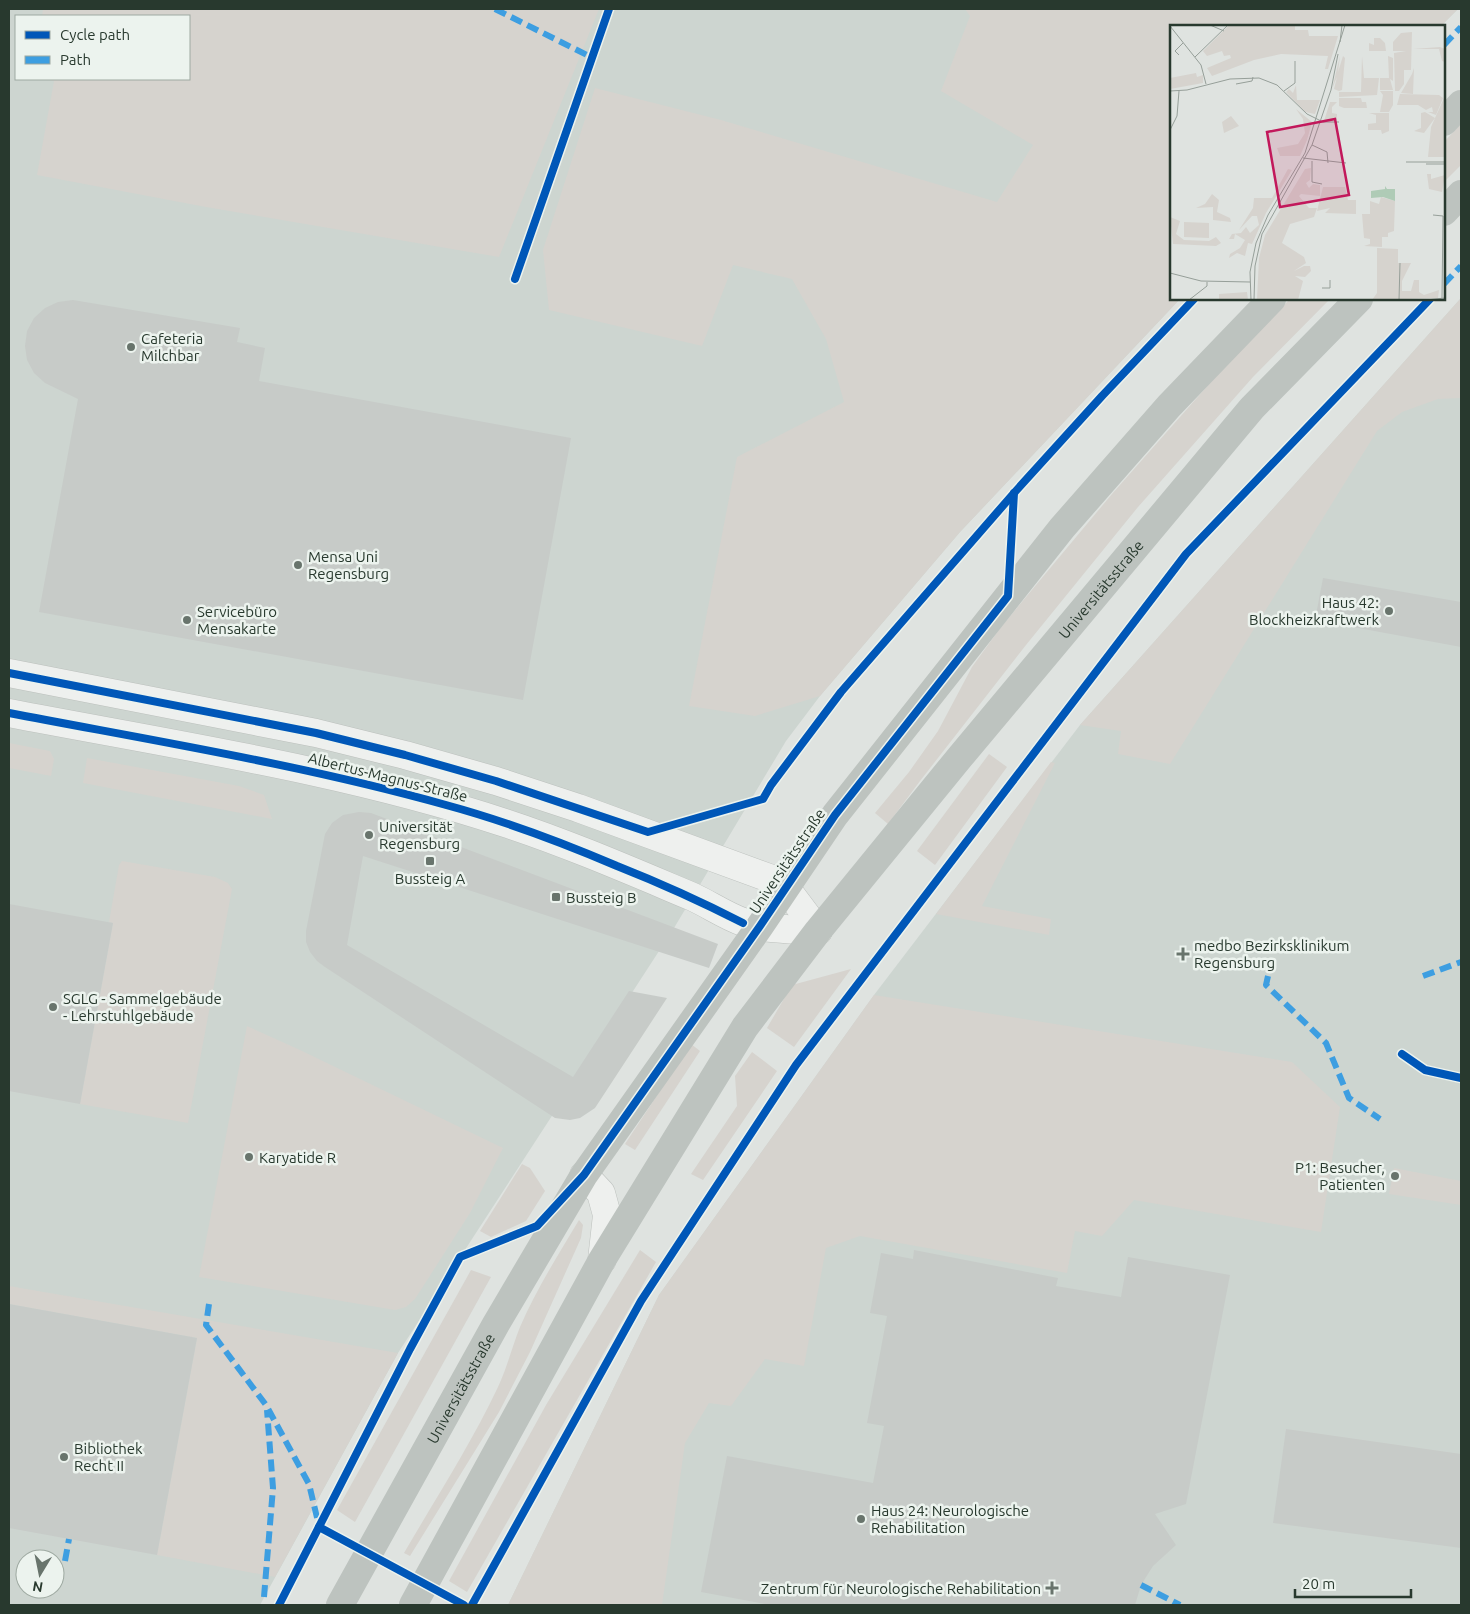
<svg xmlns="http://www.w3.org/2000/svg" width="1470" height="1614" font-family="Ubuntu,sans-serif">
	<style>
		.built { fill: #cdd5d0; fill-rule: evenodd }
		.green { fill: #d6d3ce }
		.building { fill: #c7cbc8 }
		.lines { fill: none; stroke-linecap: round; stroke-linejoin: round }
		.street-casing { stroke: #bcc0bd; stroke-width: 29 }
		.street { stroke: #eef0ee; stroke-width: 28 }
		.secondary { stroke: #bdc3bf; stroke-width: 28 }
		.quiet { stroke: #3d9ee1; stroke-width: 6; stroke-dasharray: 12 6; stroke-linecap: butt }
		.cycleway-casing { stroke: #ecf3ee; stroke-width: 11 }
		.cycleway { stroke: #0057b8; stroke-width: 8 }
		.poi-dot { fill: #68746c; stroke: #ecf3ee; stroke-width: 2 }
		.labels { text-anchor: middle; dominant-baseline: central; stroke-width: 5; stroke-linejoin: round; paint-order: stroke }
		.poi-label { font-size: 15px; fill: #28392e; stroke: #ecf3ee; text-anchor: start }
		.street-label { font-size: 15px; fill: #28392e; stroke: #ecf3ee }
		.inset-road { fill: none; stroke: #969f99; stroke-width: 1 }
		.view { fill: #c2185b; fill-opacity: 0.15; stroke: #c2185b; stroke-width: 2.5 }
		.inset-edge { fill: none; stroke: #28392e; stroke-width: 2.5 }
	</style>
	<rect width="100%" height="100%" fill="#dfe3e0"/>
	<!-- built -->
	<g class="built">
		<path d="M9,9H1458L1441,26H1171V299H1180L960,532L820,696L786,741L674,928L398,1353L260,1605H9ZM16,16H189V79H16ZM25,1559H55V1589H25Z"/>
		<polygon points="1461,298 1461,1605 508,1605 659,1295 874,995 1080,725"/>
	</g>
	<!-- green -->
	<g class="green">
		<polygon points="43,9 599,9 499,257 206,207 37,175 54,81 46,79 189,79 189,16 42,16"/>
		<polygon points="965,9 1458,9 1441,26 1171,26 1171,299 1180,299 960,532 820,696 755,716 689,706 737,457 844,402 826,339 792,279 733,265 702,346 549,310 543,250 595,88 721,120 997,202 1033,145 941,91 970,16"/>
		<polygon points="1461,124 1461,165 1444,182 1444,142"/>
		<polygon points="1461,298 1461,398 1438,399 1402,412 1377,431 1170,764 1118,754 1121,731 1080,725"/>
		<polygon points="1290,299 1330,299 1253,377 1138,507 1026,645 920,781 888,824 875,813 909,772 938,731 972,667 1001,627 1112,494 1233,357"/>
		<polygon points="9,743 50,751 54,759 51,776 9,768"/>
		<polygon points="989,754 1007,767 935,865 917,851"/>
		<polygon points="87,758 239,786 264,795 272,819 83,783"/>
		<polygon points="1051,762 1055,763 982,906 1051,919 1049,935 936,914"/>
		<polygon points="122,861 215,877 228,883 232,889 188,1123 80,1104 113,923 109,922 119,865"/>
		<polygon points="851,969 794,1047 767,1028 792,985"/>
		<polygon points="874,995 1292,1062 1340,1107 1321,1232 1134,1200 1102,1236 1075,1231 1067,1273 860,1236 826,1248 804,1366 765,1359 731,1406 709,1403 685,1443 662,1605 508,1605 659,1295"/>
		<polygon points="247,1026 300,1050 503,1148 470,1213 415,1299 406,1307 395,1310 199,1277"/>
		<polygon points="691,1044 700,1051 635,1150 625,1144"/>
		<polygon points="752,1052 777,1071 703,1180 691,1174 737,1106 735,1076"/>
		<polygon points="522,1164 530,1168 545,1191 526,1221 491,1237 480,1231"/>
		<polygon points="1394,1168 1461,1181 1461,1205 1389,1194"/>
		<path d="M579,1220L583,1225L581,1238L530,1352L499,1412L410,1556L404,1553C436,1498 471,1444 498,1387C507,1368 512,1347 520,1327C536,1290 558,1255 579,1220Z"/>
		<polygon points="640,1250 656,1262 467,1592 449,1581 546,1405"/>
		<polygon points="471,1270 491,1277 355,1522 337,1510"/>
		<polygon points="9,1286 398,1353 275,1577 157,1555 197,1338 9,1304"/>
	</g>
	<!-- building -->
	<g class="building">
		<polygon points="73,300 240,328 237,342 265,348 259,381 571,438 523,700 39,612 78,399 45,383 34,373 27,360 25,346 27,331 34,318 45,308 58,302"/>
		<polygon points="1323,578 1461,602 1461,647 1315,620"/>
		<polygon points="359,812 371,813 718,944 709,968 363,856 347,945 573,1077 629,991 667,998 595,1108 580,1118 570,1120 555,1118 325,967 317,961 310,952 306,942 306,931 325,834 332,823 343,815"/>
		<polygon points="9,904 113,923 80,1104 9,1091"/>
		<polygon points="914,1250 1058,1278 1056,1286 1121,1297 1128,1257 1230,1275 1186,1504 1155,1514 1176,1545 1153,1566 1141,1585 1135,1605 770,1605 701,1592 727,1456 873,1483 884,1426 867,1423 887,1316 870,1313 881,1253 913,1259"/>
		<polygon points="9,1304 197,1338 157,1555 9,1528"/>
		<polygon points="1286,1429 1461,1454 1461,1548 1273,1523"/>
	</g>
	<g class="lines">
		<defs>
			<g id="street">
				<polyline points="9,673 316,733 405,755 496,781 578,808 772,879 785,887 818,931"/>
				<path d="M9,713C175,745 344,770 505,823C569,844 631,871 693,897C710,905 726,916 743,922C764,930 795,929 818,931"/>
				<polyline points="584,1175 601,1193 607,1215 602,1260"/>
			</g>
		</defs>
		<!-- street casing -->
		<use href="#street" class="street-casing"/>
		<!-- street -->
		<use href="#street" class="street"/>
		<!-- secondary -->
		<g class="secondary">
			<polyline points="1444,122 1461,104"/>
			<polyline points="1444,212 1461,194"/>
			<path id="s1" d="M340,1605L496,1324L584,1175L760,926L835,815L1062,528L1169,406L1272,299"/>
			<path id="s2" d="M413,1605L602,1260L745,1027L818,931L960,757L1252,408L1359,299"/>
		</g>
		<!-- quiet -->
		<g class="quiet">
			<polyline points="495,9 591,57"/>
			<polyline points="1444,45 1461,27"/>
			<polyline points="1444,284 1461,266"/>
			<polyline points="1268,976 1266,985 1326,1043 1349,1098 1380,1119"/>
			<polyline points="1423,976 1461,962"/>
			<polyline points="209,1304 206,1325 266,1405 309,1484 319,1526"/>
			<polyline points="65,1561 69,1539"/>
			<polyline points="1141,1585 1180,1605"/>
			<polyline points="264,1597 273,1488 267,1410"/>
		</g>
		<defs>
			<g id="cycleway">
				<polyline points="515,279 609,9"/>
				<polyline points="9,673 316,733 405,755 496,781 648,832 763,799 771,785 841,692 1014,493 1102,396 1194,299"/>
				<path d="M9,713C155,741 303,765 446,805C505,821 561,842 617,866C660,883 702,902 743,923"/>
				<polyline points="1402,1054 1425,1070 1461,1078"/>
				<polyline points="319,1527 464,1605"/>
				<polyline points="279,1605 410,1349 460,1257 537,1226 584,1175 760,926 835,815 1008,596 1014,493"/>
				<polyline points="472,1605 641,1301 796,1065 1186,554 1430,299"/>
			</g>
		</defs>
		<!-- cycleway casing -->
		<use href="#cycleway" class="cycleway-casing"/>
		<!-- cycleway -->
		<use href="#cycleway" class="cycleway"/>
	</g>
	<!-- markers -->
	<g class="poi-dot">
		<circle cx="131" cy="347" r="5"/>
		<circle cx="298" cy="565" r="5"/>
		<circle cx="1389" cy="611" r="5"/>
		<circle cx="187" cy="620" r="5"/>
		<circle cx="369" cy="835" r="5"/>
		<rect x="425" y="856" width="10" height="10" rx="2.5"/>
		<rect x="551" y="892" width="10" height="10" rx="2.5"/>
		<path d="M1180.5 946.5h5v5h5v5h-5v5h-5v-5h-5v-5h5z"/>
		<circle cx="53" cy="1007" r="5"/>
		<circle cx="249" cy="1157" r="5"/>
		<circle cx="1395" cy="1176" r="5"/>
		<circle cx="64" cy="1457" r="5"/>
		<circle cx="861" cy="1519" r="5"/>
		<path d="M1049.5 1580.5h5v5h5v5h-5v5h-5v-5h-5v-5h5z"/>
	</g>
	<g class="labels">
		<!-- poi labels -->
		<g class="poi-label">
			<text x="141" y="338">Cafeteria<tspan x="141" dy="17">Milchbar</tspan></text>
			<text x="308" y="556">Mensa Uni<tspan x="308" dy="17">Regensburg</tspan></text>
			<text x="1379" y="602" text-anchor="end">Haus 42:<tspan x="1379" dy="17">Blockheizkraftwerk</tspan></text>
			<text x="197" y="611">Servicebüro<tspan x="197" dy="17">Mensakarte</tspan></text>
			<text x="379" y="826">Universität<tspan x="379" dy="17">Regensburg</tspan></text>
			<text x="430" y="878" text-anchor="middle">Bussteig A</text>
			<text x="566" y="897">Bussteig B</text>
			<text x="1194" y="945">medbo Bezirksklinikum<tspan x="1194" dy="17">Regensburg</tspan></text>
			<text x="63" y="998">SGLG - Sammelgebäude<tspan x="63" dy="17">- Lehrstuhlgebäude</tspan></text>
			<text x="259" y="1157">Karyatide R</text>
			<text x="1385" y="1167" text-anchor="end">P1: Besucher,<tspan x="1385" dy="17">Patienten</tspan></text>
			<text x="74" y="1448">Bibliothek<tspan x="74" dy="17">Recht II</tspan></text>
			<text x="871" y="1510">Haus 24: Neurologische<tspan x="871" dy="17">Rehabilitation</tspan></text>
			<text x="1041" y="1588" text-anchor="end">Zentrum für Neurologische Rehabilitation</text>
		</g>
		<!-- street labels -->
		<g class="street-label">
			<text stroke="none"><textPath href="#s2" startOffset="1231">Universitätsstraße</textPath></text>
			<text transform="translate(388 777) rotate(14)">Albertus-Magnus-Straße</text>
			<text transform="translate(787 861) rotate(-56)">Universitätsstraße</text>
			<text stroke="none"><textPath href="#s1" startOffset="248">Universitätsstraße</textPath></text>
		</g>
	</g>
	<!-- overview -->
	<g transform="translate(1170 25)">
		<rect width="275" height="275" fill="#dfe3e0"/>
		<path d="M59,0H125V5H138L139,11H168L158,44H155L158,31L111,29L84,35L42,51L37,43L61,33L60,30L54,31L52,26L37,31L33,26ZM242,7L241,45H234V59L229,66H225L224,28L236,26H223V17L231,8ZM204,13H210L215,18L216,26H199V18L204,20ZM270,22L275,24V37L272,36L269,24H243ZM170,31L168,47L173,31L175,33L172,65L169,66L164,64L167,52L162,64ZM192,31L194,53H209L207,70L169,72V67H191ZM218,31L223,33V56L220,54L223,65H210V53H219ZM274,38L275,132H258L261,102L274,73ZM244,43L243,69L231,68L242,49ZM26,48L27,52L33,50V58L0,64V53ZM126,60L127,75H150L145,89L135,87L116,67L119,64L123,68ZM210,66H223V80L219,87H210L213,70ZM230,69L269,70L273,73L266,90L258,87H263L262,82L256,85L248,80H227ZM169,73H191L192,77H196L197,83H174L169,81ZM160,77H167L162,82V88L167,89V95L154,96ZM126,84L142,97L137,115L130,131H110L107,123L128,119L135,108L133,94ZM255,87L265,93L254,108L244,106L251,103V88ZM199,88H219V106L212,109L211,105H198V99L206,98V90ZM61,91L69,101L54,108L52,97ZM141,143L140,155L136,158L139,163L143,159L150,160V171L131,169L129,171L139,183H147L144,192L120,199L112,218L134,232L136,238L124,246L134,241H140L141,246L135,252L125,251L133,256L128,275H87L89,233L95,210L135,144ZM118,144L122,145L96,188L82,219L78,218L75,231L67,228L59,233L60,229L70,223L75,215L65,209L64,214H59L62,209L71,208L76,202L80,208L89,200L87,191H82L69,205L83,183L84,173H102ZM257,149H261V154L275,150L272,167L259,164ZM153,162H175L178,175H186V189L155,188L160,183L147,186ZM42,169L49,175L47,187L60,193L61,197L43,195V182L26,183L35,179ZM211,172L225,176L224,206L218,208V212H212V222L194,221L200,219V214L194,213L192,189H200V176L209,179ZM0,192L10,196L6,209L14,215L39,216L46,212L51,218L46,221L3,219ZM14,197L39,198V213L14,212ZM207,223L228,224V238H241L232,256V266H241L244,255H249V267L254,270L269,265L268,273L202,275L207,268ZM77,267L78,275H49V269Z" fill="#d6d3ce"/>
		<path d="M215,161L217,164H225V176L213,172L201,173V166L215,164Z" fill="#afcbb6"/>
		<path class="inset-road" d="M40,0L54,6M0,1L31,40L36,59M170,17L172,0M9,30L5,26L13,18M25,32L58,0M66,59L82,56L83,52M0,66L17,65L60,54L89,53L107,60L137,89L153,97H169M114,66L125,58V36M0,105L7,91L9,66M142,120L157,127L158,138M133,133L176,138M142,136V157L152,159M236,137H275M256,139H275M263,190L273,191L272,273M0,248L31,256L80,257M152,263H160V255M19,275L37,261V257M81,275L80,247L86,218L98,190L135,128L175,0M84,275L85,241L92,209L142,120L161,65L168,29M229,275L230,238M256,275L275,273"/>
		<path class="view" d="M165,94L179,170L110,182L97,107Z"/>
		<rect width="275" height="275" class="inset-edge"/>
	</g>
	<!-- border -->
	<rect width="1470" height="1614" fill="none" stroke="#28392e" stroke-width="20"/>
	<!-- legend -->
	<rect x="15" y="15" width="175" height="65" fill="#ecf3ee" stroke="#9ea9a1"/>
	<rect x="25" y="31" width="25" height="8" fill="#0057b8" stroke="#9ea9a1"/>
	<text x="60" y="40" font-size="15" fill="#28392e">Cycle path</text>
	<rect x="25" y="56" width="25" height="8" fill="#3d9ee1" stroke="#9ea9a1"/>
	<text x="60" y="65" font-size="15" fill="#28392e">Path</text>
	<!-- north arrow -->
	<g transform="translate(40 1574) rotate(190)"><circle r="24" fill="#ecf3ee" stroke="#9ea9a1"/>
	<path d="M0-4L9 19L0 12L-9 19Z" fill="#68746c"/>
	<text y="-8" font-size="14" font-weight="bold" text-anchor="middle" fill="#28392e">N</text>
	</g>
	<!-- scale -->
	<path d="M1295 1589v8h116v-8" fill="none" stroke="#28392e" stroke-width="2.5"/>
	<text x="1302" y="1589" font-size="15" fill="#28392e" stroke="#ecf3ee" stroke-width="4" paint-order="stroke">20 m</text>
</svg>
